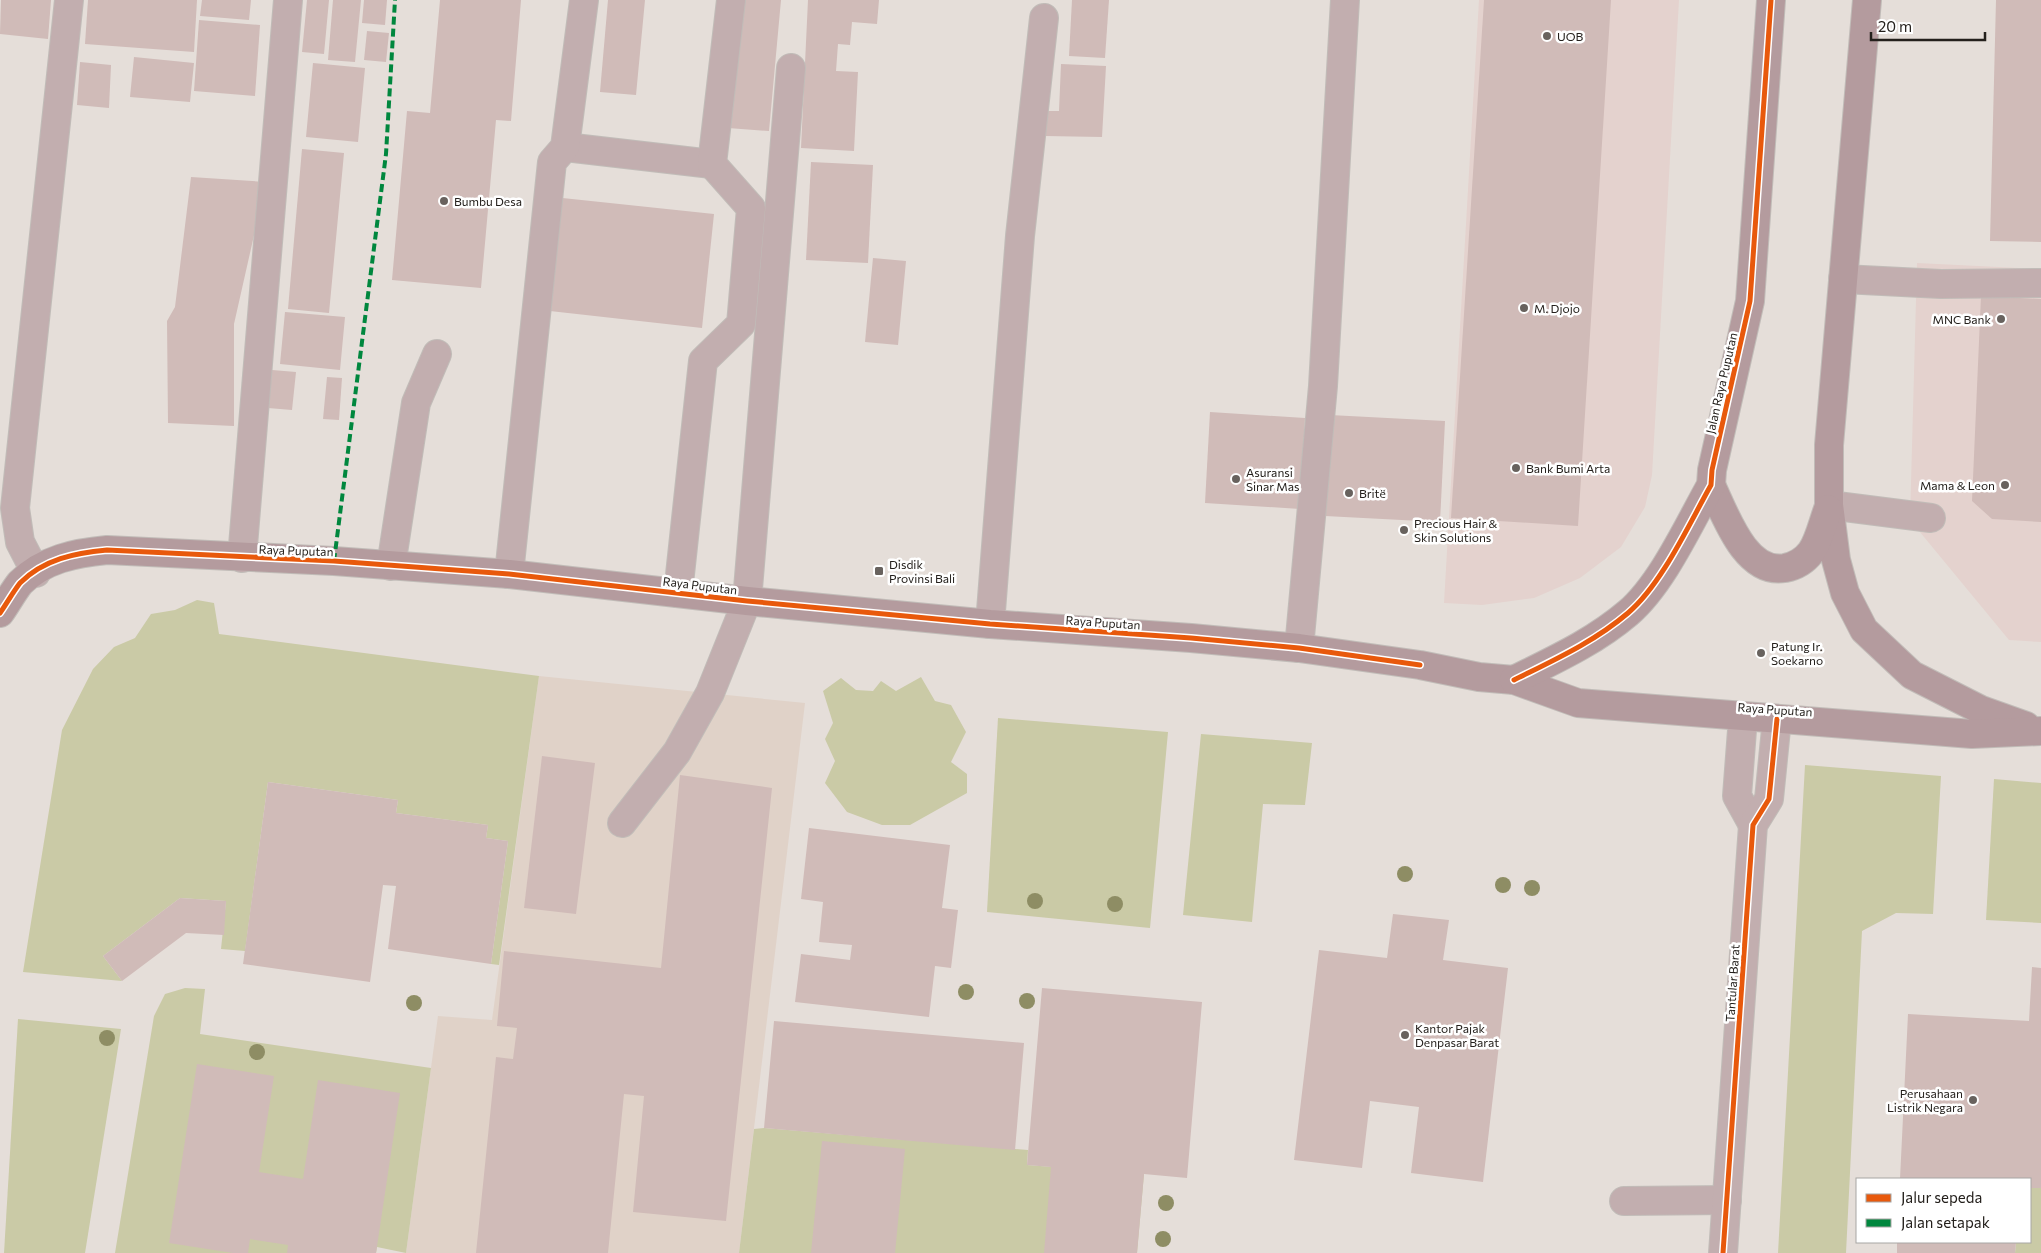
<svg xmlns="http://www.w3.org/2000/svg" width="2041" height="1253" font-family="Commissioner,sans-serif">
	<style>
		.commercial { fill: #e4d2ce }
		.built { fill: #e0d2c8 }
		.green { fill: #cacaa6 }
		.building { fill: #d0bbb8 }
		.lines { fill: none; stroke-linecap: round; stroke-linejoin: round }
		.minor-casing { stroke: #c1bcb8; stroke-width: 30 }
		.major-casing { stroke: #c1bcb8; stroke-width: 30 }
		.minor { stroke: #c2aeaf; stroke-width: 28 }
		.major { stroke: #b49b9e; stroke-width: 28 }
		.quiet { stroke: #00873e; stroke-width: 4; stroke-dasharray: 8 4; stroke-linecap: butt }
		.cycleway-casing { stroke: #fff; stroke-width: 8 }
		.cycleway { stroke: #e8590c; stroke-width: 5 }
		.tree { fill: #8e8d64 }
		.poi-dot { fill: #68625e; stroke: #fff; stroke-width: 2 }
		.labels { text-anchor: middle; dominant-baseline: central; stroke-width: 5; stroke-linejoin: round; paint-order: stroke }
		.poi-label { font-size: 12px; fill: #24201c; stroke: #fff; text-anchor: start }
		.street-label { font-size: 12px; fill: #24201c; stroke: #fff }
	</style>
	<rect width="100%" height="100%" fill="#e5ded9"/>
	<!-- commercial -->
	<g class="commercial">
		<polygon points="1479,0 1679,0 1652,475 1645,507 1621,547 1580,578 1534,598 1482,605 1444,603"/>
		<polygon points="1917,263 2041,269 2041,642 2009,640 1910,520"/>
	</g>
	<!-- built -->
	<polygon class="built" points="539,676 805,703 739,1253 406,1253 438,1016 492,1020"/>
	<!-- green -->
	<g class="green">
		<polygon points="197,600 214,603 219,634 539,676 499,965 491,964 508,841 486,838 488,825 396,813 398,800 268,782 245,951 221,949 226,901 180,898 103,956 122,981 23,972 62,730 93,669 114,647 135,638 151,614 175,610"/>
		<polygon points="921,677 935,701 951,705 966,732 951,762 967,774 967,793 910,825 882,825 847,812 825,783 835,761 825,739 833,723 823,691 841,678 856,690 873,691 881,681 896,691"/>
		<polygon points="998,718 1168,732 1150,928 987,912"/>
		<polygon points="1201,734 1312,743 1305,805 1263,804 1252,922 1183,915"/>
		<polygon points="1805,765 1941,776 1933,914 1896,913 1862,931 1846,1253 1778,1253"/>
		<polygon points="1994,779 2041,783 2041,923 1986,920"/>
		<polygon points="185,988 205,989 200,1034 431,1068 406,1253 377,1247 376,1253 115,1253 154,1016 165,994"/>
		<polygon points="18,1019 121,1029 85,1253 4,1253"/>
		<polygon points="764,1128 1028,1150 1027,1165 1144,1174 1137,1253 739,1253 754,1129"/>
		<polygon points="2030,1188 2041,1188 2041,1253 2015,1253 2016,1242 2030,1242"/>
	</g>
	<!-- building -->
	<g class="building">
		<polygon points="1,0 51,0 48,39 0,34"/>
		<polygon points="88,0 197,0 194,52 85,44"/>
		<polygon points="202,0 251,0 249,20 200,16"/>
		<polygon points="307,0 329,0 324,54 302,52"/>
		<polygon points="333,0 361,0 355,62 328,60"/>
		<polygon points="364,0 387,0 385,25 362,23"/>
		<polygon points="440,0 521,0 511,121 496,120 481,288 392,280 407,111 430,113"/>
		<polygon points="608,0 645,0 636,95 600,92"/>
		<polygon points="740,0 781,0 769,131 728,128"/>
		<polygon points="808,0 879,0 877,24 852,22 850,45 838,44 836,71 858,72 854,151 801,148"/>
		<polygon points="1072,0 1109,0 1105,58 1069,56"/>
		<polygon points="1484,0 1611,0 1578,526 1451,518"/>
		<polygon points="1996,0 2041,0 2041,242 1990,241"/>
		<polygon points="199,20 260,25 255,96 194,91"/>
		<polygon points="367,31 389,33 386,62 364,60"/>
		<polygon points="134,57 194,63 190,102 130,97"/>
		<polygon points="80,62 111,65 109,108 77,105"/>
		<polygon points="313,63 365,68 358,142 306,137"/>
		<polygon points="1061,64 1106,66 1102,137 1045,136 1045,111 1059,111"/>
		<polygon points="302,149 344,153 329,313 288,309"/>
		<polygon points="811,162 873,165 868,263 806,260"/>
		<polygon points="191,177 266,182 234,324 234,426 168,423 167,321 175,307"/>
		<polygon points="553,197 714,214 702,328 541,310"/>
		<polygon points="873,258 906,261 898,345 865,342"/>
		<polygon points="1981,296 2041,299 2041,522 1992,519 1972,501"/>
		<polygon points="285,312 345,317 340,370 280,364"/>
		<polygon points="272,370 296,372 292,410 268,408"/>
		<polygon points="327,377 342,378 339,420 323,419"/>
		<polygon points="1210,412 1305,418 1300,509 1205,503"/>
		<polygon points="1330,415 1445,421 1440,522 1325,516"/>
		<polygon points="542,756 595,763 576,914 524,908"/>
		<polygon points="680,775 772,788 726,1221 633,1212 644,1096 624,1094 608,1253 476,1253 496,1057 513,1059 517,1028 497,1026 504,951 661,968"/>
		<polygon points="268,782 398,800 396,813 488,825 486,838 508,841 491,964 388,949 396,886 383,885 370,982 243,964"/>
		<polygon points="809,828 950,845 942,908 958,910 951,968 935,966 929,1017 795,1002 801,954 850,960 852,945 819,942 823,902 801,899"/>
		<polygon points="180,898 226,901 224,935 186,933 122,981 103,956"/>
		<polygon points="1393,914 1449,920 1443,960 1508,968 1483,1182 1411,1173 1419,1107 1370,1101 1362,1168 1294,1160 1319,950 1387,958"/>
		<polygon points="2032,967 2041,968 2041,1188 2030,1188 2030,1179 1900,1179 1908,1014 2029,1021"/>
		<polygon points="1042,988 1202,1002 1187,1178 1144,1174 1137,1253 1044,1253 1051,1167 1027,1165"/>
		<polygon points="774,1021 1024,1043 1015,1150 764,1128"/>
		<polygon points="197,1064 274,1076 259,1172 303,1179 318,1080 400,1093 376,1253 287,1253 288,1245 250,1239 248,1253 233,1253 169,1243"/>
		<polygon points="822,1141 905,1149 895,1253 811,1253"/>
		<polygon points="1897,1242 2016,1242 2015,1253 1897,1253"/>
	</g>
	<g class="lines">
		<defs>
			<g id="minor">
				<polyline points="565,147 712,164"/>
				<polyline points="1843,279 1941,284 2041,283"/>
				<polyline points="1829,505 1931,518"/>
				<polyline points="242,558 288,0"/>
				<polyline points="391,566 416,403 437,354"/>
				<polyline points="36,573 20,542 15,508 69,0"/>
				<polyline points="509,574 552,162 565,147 584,0"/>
				<polyline points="678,593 703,361 741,324 751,208 712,164 731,0"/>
				<polyline points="990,624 1020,236 1044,18"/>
				<polyline points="1299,648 1323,386 1345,0"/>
				<polyline points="1743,717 1737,796 1753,825"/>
				<polyline points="622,823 677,752 710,693 747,601 791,68"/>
				<polyline points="1624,1201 1727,1200"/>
				<polyline points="1723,1253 1753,825 1769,799 1777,719"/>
			</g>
			<g id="major">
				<polyline points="1867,0 1829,445 1829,505 1836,560 1845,593 1864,630 1912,675 1981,710 2026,726"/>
				<path d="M1711,485C1725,514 1745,575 1785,568C1795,566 1805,560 1811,552C1819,541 1823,522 1828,509"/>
				<path d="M0,613C7,603 13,592 20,583C44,559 75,553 107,550L334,561L509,574L747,601L990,624L1191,638L1299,648L1420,665L1479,677L1514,680L1578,703L1972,734L2041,731"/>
				<path d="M1514,680C1554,660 1594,642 1628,613C1662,584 1689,524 1711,485L1712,470L1750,301L1771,0"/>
			</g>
		</defs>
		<!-- minor casing -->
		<use href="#minor" class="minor-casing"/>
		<!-- major casing -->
		<use href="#major" class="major-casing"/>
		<!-- minor -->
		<use href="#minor" class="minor"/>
		<!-- major -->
		<use href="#major" class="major"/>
		<!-- quiet -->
		<polyline class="quiet" points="334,561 386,154 395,0"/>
		<defs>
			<g id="cycleway">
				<path d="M0,613C7,603 13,592 20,583C44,559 75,553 107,550L334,561L509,574L747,601L990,624L1191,638L1299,648L1420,665"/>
				<path d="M1514,680C1554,660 1594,642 1628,613C1662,584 1689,524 1711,485L1712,470L1750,301L1771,0"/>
				<polyline points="1723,1253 1753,825 1769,799 1777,719"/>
			</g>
		</defs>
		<!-- cycleway casing -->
		<use href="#cycleway" class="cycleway-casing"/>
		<!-- cycleway -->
		<use href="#cycleway" class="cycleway"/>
	</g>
	<!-- trees -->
	<g class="tree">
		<circle cx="1405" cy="874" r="8"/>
		<circle cx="1503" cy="885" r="8"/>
		<circle cx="1532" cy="888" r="8"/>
		<circle cx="1035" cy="901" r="8"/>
		<circle cx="1115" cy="904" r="8"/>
		<circle cx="966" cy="992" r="8"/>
		<circle cx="1027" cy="1001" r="8"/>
		<circle cx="414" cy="1003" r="8"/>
		<circle cx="107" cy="1038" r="8"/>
		<circle cx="257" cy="1052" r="8"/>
		<circle cx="1166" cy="1203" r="8"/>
		<circle cx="1163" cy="1239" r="8"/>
	</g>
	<!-- markers -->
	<g class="poi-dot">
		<circle cx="1547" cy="36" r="5"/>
		<circle cx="444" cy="201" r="5"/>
		<circle cx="1524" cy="308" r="5"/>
		<circle cx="2001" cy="319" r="5"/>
		<circle cx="1516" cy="468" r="5"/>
		<circle cx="1236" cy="479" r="5"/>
		<circle cx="2005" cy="485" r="5"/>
		<circle cx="1349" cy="493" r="5"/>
		<circle cx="1404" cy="530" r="5"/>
		<rect x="874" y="566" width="10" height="10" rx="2.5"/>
		<circle cx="1761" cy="653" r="5"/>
		<circle cx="1405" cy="1035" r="5"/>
		<circle cx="1973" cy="1100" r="5"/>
	</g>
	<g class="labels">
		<!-- poi labels -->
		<g class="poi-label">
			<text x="1557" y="36">UOB</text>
			<text x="454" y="201">Bumbu Desa</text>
			<text x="1534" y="308">M. Djojo</text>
			<text x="1991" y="319" text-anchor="end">MNC Bank</text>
			<text x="1526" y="468">Bank Bumi Arta</text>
			<text x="1246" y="472">Asuransi<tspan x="1246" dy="14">Sinar Mas</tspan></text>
			<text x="1995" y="485" text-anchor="end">Mama &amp; Leon</text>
			<text x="1359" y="493">Britë</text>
			<text x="1414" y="523">Precious Hair &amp;<tspan x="1414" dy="14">Skin Solutions</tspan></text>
			<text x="889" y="564">Disdik<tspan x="889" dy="14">Provinsi Bali</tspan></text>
			<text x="1771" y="646">Patung Ir.<tspan x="1771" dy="14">Soekarno</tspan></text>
			<text x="1415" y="1028">Kantor Pajak<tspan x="1415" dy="14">Denpasar Barat</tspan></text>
			<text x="1963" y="1093" text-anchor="end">Perusahaan<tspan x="1963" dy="14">Listrik Negara</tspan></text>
		</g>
		<!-- street labels -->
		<g class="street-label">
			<text transform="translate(1721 383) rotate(-77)">Jalan Raya Puputan</text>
			<text transform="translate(296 550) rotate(2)">Raya Puputan</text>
			<text transform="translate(700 585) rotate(7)">Raya Puputan</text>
			<text transform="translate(1103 622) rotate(4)">Raya Puputan</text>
			<text transform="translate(1775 709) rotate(4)">Raya Puputan</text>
			<text transform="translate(1732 983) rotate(-86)">Tantular Barat</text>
		</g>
	</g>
	<!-- legend -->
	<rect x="1856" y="1178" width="175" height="65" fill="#ffffff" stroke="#a7a6a4"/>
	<rect x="1866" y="1194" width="25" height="8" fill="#e8590c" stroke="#a7a6a4"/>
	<text x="1901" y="1203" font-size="15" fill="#24201c">Jalur sepeda</text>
	<rect x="1866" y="1219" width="25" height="8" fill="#00873e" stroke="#a7a6a4"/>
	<text x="1901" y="1228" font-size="15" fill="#24201c">Jalan setapak</text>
	<!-- scale -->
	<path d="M1871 32v8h114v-8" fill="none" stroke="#24201c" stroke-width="2.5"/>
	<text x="1878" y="32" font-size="15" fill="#24201c" stroke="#ffffff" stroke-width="4" paint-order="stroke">20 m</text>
</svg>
